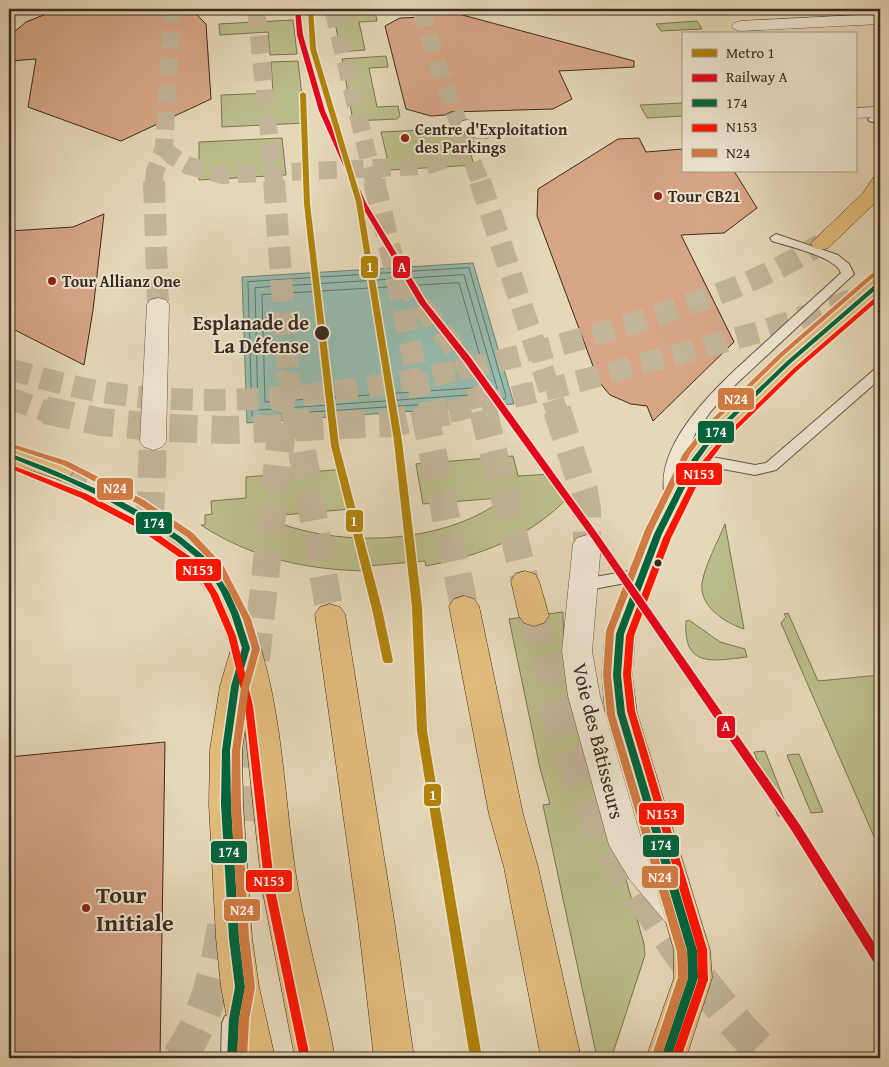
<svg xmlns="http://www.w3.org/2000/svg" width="889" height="1067" font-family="'Gentium Book Plus',serif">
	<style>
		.green { fill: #babd8a; stroke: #7a7454 }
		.water { fill: #96baac; stroke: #718174 }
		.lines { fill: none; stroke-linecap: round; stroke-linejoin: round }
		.shore { stroke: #687266; stroke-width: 1 }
		.building { fill: #d8a587; stroke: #3a2b1f }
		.street-tunnel-far2 { stroke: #c3b599; stroke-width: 18; stroke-dasharray: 18 9; stroke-linecap: butt }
		.street-tunnel-far1 { stroke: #c3b599; stroke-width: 22; stroke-dasharray: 22 11; stroke-linecap: butt }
		.street-tunnel { stroke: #c3b599; stroke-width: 28; stroke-dasharray: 28 14; stroke-linecap: butt }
		.secondary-tunnel-far1 { stroke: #c3b599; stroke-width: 22; stroke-dasharray: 22 11; stroke-linecap: butt }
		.secondary-tunnel { stroke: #c3b599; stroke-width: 28; stroke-dasharray: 28 14; stroke-linecap: butt }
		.primary-tunnel-far1 { stroke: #c3b599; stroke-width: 22; stroke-dasharray: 22 11; stroke-linecap: butt }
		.primary-tunnel { stroke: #c3b599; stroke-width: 28; stroke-dasharray: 28 14; stroke-linecap: butt }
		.highway-tunnel-far3 { stroke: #c3b599; stroke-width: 18; stroke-dasharray: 18 9; stroke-linecap: butt }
		.highway-tunnel-far2 { stroke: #c3b599; stroke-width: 22; stroke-dasharray: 22 11; stroke-linecap: butt }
		.highway-tunnel-far1 { stroke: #c3b599; stroke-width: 28; stroke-dasharray: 28 14; stroke-linecap: butt }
		.highway-tunnel { stroke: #c3b599; stroke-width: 35; stroke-dasharray: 35 18; stroke-linecap: butt }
		.lane-casing { stroke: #655645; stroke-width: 2 }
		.street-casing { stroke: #655645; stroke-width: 1 }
		.primary-casing { stroke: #3a2b1f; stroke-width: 1 }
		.highway-casing { stroke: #3a2b1f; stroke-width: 1 }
		.lane { fill: #eee5d0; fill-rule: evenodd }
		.street { fill: #eee5d0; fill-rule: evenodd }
		.primary { fill: #e2bc7c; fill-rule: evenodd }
		.highway { fill: #e2bc7c; fill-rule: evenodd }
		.bus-1-casing { stroke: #eee5d0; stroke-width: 3 }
		.bus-2-casing { stroke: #eee5d0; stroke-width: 3 }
		.bus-3-casing { stroke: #eee5d0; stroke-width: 3 }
		.bus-1 { fill: #00643c; fill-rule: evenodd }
		.bus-2 { fill: #ff1400; fill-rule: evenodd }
		.bus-3 { fill: #d17b42; fill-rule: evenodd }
		.rail-1-casing { stroke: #eee5d0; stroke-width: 3 }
		.rail-1 { fill: #e3051c; fill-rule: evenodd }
		.metro-1-casing { stroke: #eee5d0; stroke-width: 3 }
		.metro-1 { fill: #b0830c; fill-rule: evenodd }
		.poi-dot { fill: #8f2418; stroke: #eee5d0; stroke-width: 2 }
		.stop-dot { fill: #3a2b1f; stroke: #eee5d0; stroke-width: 2 }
		.labels { text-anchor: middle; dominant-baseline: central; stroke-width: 4; stroke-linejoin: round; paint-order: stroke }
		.far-poi-label { font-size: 16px; font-weight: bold; fill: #3a2b1f; stroke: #eee5d0; text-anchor: start }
		.stop-label { font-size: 20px; font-weight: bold; fill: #3a2b1f; stroke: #eee5d0; text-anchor: end }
		.street-label { font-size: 20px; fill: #3a2b1f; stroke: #eee5d0 }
		.near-poi-label { font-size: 24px; font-weight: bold; fill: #3a2b1f; stroke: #eee5d0; text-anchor: start }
		.line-badge { stroke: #eee5d0; stroke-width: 2 }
		.badge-label { font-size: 14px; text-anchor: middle; font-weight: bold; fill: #fff }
	</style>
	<rect width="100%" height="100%" fill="#e5d7b7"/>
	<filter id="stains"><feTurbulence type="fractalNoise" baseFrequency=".004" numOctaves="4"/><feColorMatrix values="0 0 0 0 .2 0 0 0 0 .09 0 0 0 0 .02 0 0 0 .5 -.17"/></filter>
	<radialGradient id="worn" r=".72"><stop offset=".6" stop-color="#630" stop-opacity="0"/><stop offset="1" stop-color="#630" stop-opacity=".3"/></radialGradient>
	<!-- green -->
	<g class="green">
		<polygon points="375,11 377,21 359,22 365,50 341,52 333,13"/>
		<polygon points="293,20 297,54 270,55 268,32 220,35 219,24"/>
		<polygon points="697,21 702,29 661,31 656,24"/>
		<polygon points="386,56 388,67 369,68 377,107 398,106 400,116 397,119 353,121 342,59"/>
		<polygon points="298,61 305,123 222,127 221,95 273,93 271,62"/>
		<polygon points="683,103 683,116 647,118 640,105"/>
		<polygon points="463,128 474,165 390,170 381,132"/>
		<polygon points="282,138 286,175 199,180 199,142"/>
		<path d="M513,456L518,476L553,474L557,486H564L566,495L569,496C532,537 479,556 426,566L425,561L367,566V571C307,570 251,558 201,525H205V515L212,514L211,501L246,498V477L346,469L351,509L272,516L271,520C339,548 440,545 501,501L500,498L423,504L416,464Z"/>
		<path d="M725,524L744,629C726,623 699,607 702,583C705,565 718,541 725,524Z"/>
		<polygon points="563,612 564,656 644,944 645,955 613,1053 596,1053 543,805 550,804 540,768 509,619"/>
		<polygon points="788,613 818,681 880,675 880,807 874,808 880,821 880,838 875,839 781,623 786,617 784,614"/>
		<path d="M689,620L720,642L745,649L747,657C712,661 683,668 686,621Z"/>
		<polygon points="765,751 790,815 778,816 754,752"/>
		<polygon points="799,754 823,812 811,813 787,755"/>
	</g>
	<!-- water -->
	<polygon class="water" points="473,263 514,404 247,423 242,277"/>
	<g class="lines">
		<!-- shore -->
		<g class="shore">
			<polygon points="469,268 506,396 505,399 252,416 248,282"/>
			<polygon points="464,275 498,391 497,393 258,410 255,288"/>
			<polygon points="459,283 488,384 487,387 265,402 262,295"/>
		</g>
	</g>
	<!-- building -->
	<g class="building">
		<polygon points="59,9 185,9 195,13 206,24 211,99 121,141 28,107 36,59 9,61 9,42 13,33 26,22"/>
		<polygon points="440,9 634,61 634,67 559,71 572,99 553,109 451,112 445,115 431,116 406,109 385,26 400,18 424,17"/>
		<polygon points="639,138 646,152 683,149 683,171 734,171 757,208 724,233 681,235 734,342 653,421 647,406 631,404 610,395 599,382 537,216 538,189 618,139"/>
		<polygon points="104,214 93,310 84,365 9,327 9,231 73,227"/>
		<polygon points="165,742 160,1058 9,1058 9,757"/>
	</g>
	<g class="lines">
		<!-- street-tunnel-far2 -->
		<g class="street-tunnel-far2">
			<polyline points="421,9 440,72 480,182"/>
			<path d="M164,148L172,156L189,166L223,175L422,166C441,162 456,157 466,139"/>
			<polyline points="154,182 155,171 164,148 172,9"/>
		</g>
		<!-- street-tunnel-far1 -->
		<g class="street-tunnel-far1">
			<polyline points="154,181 158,305"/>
			<polyline points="480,181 557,412"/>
		</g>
		<!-- street-tunnel -->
		<g class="street-tunnel">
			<polyline points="557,410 584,492 587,509 587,544"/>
			<polyline points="150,520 153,442"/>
		</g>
		<!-- secondary-tunnel-far1 -->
		<g class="secondary-tunnel-far1">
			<polyline points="9,398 48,412"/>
			<polyline points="449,412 561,386 763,331 880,290"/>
		</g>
		<!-- secondary-tunnel -->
		<polyline class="secondary-tunnel" points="45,410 101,422 166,428 231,430 391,423 455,410"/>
		<!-- primary-tunnel-far1 -->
		<path class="primary-tunnel-far1" d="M9,369C44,379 79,389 116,394C279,415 455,377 611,330C684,307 756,285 821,244"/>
		<!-- primary-tunnel -->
		<path class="primary-tunnel" d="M60,472C124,503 182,528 222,590"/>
		<!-- highway-tunnel-far3 -->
		<g class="highway-tunnel-far3">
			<polyline points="256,9 274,182"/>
			<polyline points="333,9 374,182"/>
		</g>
		<!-- highway-tunnel-far2 -->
		<g class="highway-tunnel-far2">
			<polyline points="274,181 288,371 295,412"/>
			<polyline points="374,181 395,270 424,412"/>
			<polyline points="400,279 463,358 477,387 483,412"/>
			<polyline points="283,412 288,371"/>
		</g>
		<!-- highway-tunnel-far1 -->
		<g class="highway-tunnel-far1">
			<polyline points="295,410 330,614"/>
			<polyline points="424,410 464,606"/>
			<polyline points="483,410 525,581"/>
			<polyline points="534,616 556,702"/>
			<polyline points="251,702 284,410"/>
		</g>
		<!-- highway-tunnel -->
		<g class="highway-tunnel">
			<path d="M555,700C565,737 576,774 592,808C611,851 638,889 664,928C695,975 728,1019 769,1058"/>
			<polyline points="238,820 251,700"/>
			<path d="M179,1058C207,1017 217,972 225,924"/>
		</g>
		<defs>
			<g id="lane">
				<polygon points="880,111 880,119 873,122 869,121 868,119"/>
				<path d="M776,234L838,255L849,264L854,274L735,385L711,411L696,432L681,466L678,477L681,502L679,506H667C664,501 664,496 664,491C657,434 733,372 771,337C794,316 818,294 841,273C836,257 788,246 772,241L770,238Z"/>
				<polygon points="880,368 880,379 776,470 755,475 696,464 691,462 688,459 691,456 696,454 755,465 766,463 875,369"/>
				<polygon points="641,569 647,571 649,575 647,579 583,591 577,589 575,585 577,581 583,579"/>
				<polygon points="233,1013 241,1016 244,1023 244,1058 221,1058 222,1023 225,1016"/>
			</g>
			<g id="street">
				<polygon points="880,14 880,24 740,31 734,29 732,26 734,23 740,21"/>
				<polygon points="880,107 880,117 855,118 855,108"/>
				<path d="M468,120C476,122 485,127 490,134L488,138C476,141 465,134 459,125L462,121Z"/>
				<polygon points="158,298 166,300 169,305 166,442 162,447 153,450 144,447 140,442 147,305 150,300"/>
				<polygon points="587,535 597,538 601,544 592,651 600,696 642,841 654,860 693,902 698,913 693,924 680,928 667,924 630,880 609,845 568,696 562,651 573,544 577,538"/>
			</g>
			<g id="primary">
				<polygon points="880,176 880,197 877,201 828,248 821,250 814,248 811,244 814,240 863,193 873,178"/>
				<polygon points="880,277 880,294 797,367 724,438 708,460 672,534 635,634 632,675 637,713 710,950 712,978 686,1058 646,1058 674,978 674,950 605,713 602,675 605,634 644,534 683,459 706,428 781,357 872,278"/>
				<polygon points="9,447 69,466 73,472 69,478 60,480 9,463"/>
				<path d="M222,580L232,583C285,669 281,790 298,888C308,945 325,1001 335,1058H295L262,888L245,729L242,750L243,804L252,938L259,987L275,1058H235L221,987L216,938L209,804L210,750L220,686L231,649L223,623L208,590L212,583Z"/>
			</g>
			<g id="highway">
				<polygon points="525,571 535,574 539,581 549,616 544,623 534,626 524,623 519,616 511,581 515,574"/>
				<polygon points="464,596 474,599 479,606 523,814 538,867 581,1058 541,1058 504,867 489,814 449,606 454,599"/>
				<polygon points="330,604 340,607 345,614 394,920 414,1058 374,1058 358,920 315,614 320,607"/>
			</g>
		</defs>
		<!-- lane casing -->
		<use href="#lane" class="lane-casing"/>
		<!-- street casing -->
		<use href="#street" class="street-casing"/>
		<!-- primary casing -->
		<use href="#primary" class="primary-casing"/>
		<!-- highway casing -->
		<use href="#highway" class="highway-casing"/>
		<!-- lane -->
		<use href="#lane" class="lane"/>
		<!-- street -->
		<use href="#street" class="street"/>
		<!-- primary -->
		<use href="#primary" class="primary"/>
		<!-- highway -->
		<use href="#highway" class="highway"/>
		<defs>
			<g id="bus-1">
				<polygon points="880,281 880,286 791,363 717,434 699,459 662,534 624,634 621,675 625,713 697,950 698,978 671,1058 661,1058 688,978 687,950 617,713 613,675 616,634 654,534 692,459 713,432 787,361 878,282"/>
				<polygon points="9,453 51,469 108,494 145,514 181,537 203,555 215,570 229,592 239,614 250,648 239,686 230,750 231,804 239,938 245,987 239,1019 237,1058 227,1058 229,1019 235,987 229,938 221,804 222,750 231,686 242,648 231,614 221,592 210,573 198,559 175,540 139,518 103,498 65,480 9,457"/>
			</g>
			<g id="bus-2">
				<polygon points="880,294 880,299 798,370 725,441 707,465 671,538 634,636 631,675 635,711 707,949 708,980 681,1058 671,1058 698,980 697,949 627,711 623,675 626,636 663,538 700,464 721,439 794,368 878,295"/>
				<polygon points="9,464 87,494 142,523 192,558 204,571 218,594 236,636 253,706 275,890 310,1058 300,1058 265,890 245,706 228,636 210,594 198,575 186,562 136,527 81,498 9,468"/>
			</g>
			<g id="bus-3">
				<polygon points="873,273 876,275 875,276 784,355 710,427 690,454 653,530 614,631 611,675 615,715 687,952 688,977 661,1058 653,1058 652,1055 678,977 677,952 607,715 603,675 606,631 645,530 683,454 706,425 780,353 871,274"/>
				<polygon points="12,444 67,461 144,500 193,533 223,565 251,619 260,649 249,688 240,751 241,804 249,937 255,987 249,1020 247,1058 237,1058 239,1020 245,987 239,937 231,804 232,751 241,688 252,649 243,619 217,568 187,537 138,504 63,465 10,447 10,445"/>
			</g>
		</defs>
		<!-- bus-1 casing -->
		<use href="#bus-1" class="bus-1-casing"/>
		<!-- bus-2 casing -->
		<use href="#bus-2" class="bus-2-casing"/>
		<!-- bus-3 casing -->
		<use href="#bus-3" class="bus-3-casing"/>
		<!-- bus-1 -->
		<use href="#bus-1" class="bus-1"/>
		<!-- bus-2 -->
		<use href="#bus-2" class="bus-2"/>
		<!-- bus-3 -->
		<use href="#bus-3" class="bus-3"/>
		<defs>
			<polygon id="rail-1" points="295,9 300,9 303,35 325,111 366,203 426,302 470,357 597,533 800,825 880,952 880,967 876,966 792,831 591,537 464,361 419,303 360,203 319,111 297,35"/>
		</defs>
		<!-- rail-1 casing -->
		<use href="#rail-1" class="rail-1-casing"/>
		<!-- rail-1 -->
		<use href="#rail-1" class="rail-1"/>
		<defs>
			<g id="metro-1">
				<polygon points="308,9 313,9 316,49 362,202 402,441 422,607 427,731 482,1058 470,1058 417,731 412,607 394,441 356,202 310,49"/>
				<polygon points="303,92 306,94 310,204 339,446 382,609 393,661 391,663 385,663 383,661 372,609 331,446 304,204 300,94"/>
			</g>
		</defs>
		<!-- metro-1 casing -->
		<use href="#metro-1" class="metro-1-casing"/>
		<!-- metro-1 -->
		<use href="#metro-1" class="metro-1"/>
	</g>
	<!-- markers -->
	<g class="poi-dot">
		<circle cx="405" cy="138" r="5"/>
		<circle cx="658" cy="196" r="5"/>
		<circle cx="52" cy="281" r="5"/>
		<circle cx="86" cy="908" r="5"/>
	</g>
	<g class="stop-dot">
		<circle cx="322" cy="333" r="8"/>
		<circle cx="658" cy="563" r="4.5"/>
	</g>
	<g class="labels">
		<!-- far-poi labels -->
		<g class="far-poi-label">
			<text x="415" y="129">Centre d'Exploitation<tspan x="415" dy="18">des Parkings</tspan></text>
			<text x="668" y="196">Tour CB21</text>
			<text x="62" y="281">Tour Allianz One</text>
		</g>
		<!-- stop labels -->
		<g class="stop-label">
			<text x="309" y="322">Esplanade de<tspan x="309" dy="23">La Défense</tspan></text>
		</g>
		<!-- street labels -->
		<g class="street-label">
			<text transform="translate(599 741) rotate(76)">Voie des Bâtisseurs</text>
		</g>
		<!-- near-poi labels -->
		<g class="near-poi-label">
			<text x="96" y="894">Tour<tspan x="96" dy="28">Initiale</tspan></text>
		</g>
	</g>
	<g class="line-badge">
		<rect x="360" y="255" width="19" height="24" rx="5" fill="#b0830c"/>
		<rect x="392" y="255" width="19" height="24" rx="5" fill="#e3051c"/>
		<rect x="717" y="387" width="38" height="24" rx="5" fill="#d17b42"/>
		<rect x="697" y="420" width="38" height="24" rx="5" fill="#00643c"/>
		<rect x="675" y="462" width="48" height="24" rx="5" fill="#ff1400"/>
		<rect x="96" y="477" width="38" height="24" rx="5" fill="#d17b42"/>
		<rect x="345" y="509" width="19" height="24" rx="5" fill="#b0830c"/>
		<rect x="135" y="511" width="38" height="24" rx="5" fill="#00643c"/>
		<rect x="175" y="558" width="47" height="24" rx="5" fill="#ff1400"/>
		<rect x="716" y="715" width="20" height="24" rx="5" fill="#e3051c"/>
		<rect x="423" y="783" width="19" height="24" rx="5" fill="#b0830c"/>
		<rect x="638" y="802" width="47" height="24" rx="5" fill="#ff1400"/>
		<rect x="642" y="834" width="38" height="24" rx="5" fill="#00643c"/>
		<rect x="210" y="840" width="38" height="24" rx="5" fill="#00643c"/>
		<rect x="641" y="865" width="38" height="24" rx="5" fill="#d17b42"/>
		<rect x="245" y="869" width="48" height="24" rx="5" fill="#ff1400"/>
		<rect x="223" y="898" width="38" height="24" rx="5" fill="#d17b42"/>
	</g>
	<g class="badge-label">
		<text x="370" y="272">1</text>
		<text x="402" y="272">A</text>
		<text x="736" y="404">N24</text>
		<text x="716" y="437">174</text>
		<text x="699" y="479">N153</text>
		<text x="115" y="493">N24</text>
		<text x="354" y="526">1</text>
		<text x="154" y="528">174</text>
		<text x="198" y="575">N153</text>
		<text x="726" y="731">A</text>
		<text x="433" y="800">1</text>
		<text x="662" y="819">N153</text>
		<text x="661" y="850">174</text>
		<text x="229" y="857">174</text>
		<text x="660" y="882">N24</text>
		<text x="269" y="886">N153</text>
		<text x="242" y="915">N24</text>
	</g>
	<!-- margin -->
	<rect width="889" height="1067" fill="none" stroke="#e5d7b7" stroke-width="30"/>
	<rect x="10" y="10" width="869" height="1047" fill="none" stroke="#3a2b1f" stroke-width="2.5"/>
	<rect x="15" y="15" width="859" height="1037" fill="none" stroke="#3a2b1f"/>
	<!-- legend -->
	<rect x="682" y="32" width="175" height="140" fill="#eee5d0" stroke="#a69b89"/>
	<rect x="692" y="49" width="25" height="8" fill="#b0830c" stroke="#a69b89"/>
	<text x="726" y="58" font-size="15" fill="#3a2b1f">Metro 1</text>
	<rect x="692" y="74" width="25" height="8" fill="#e3051c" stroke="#a69b89"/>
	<text x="726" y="82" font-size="15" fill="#3a2b1f">Railway A</text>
	<rect x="692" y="99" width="25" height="8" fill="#00643c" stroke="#a69b89"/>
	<text x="726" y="108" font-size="15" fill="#3a2b1f">174</text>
	<rect x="692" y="124" width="25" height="8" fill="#ff1400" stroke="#a69b89"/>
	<text x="726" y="132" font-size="15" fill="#3a2b1f">N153</text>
	<rect x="692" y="149" width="25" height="8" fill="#d17b42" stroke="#a69b89"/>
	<text x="726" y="158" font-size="15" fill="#3a2b1f">N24</text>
	<rect width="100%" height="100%" filter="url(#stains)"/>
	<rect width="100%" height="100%" fill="url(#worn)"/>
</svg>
